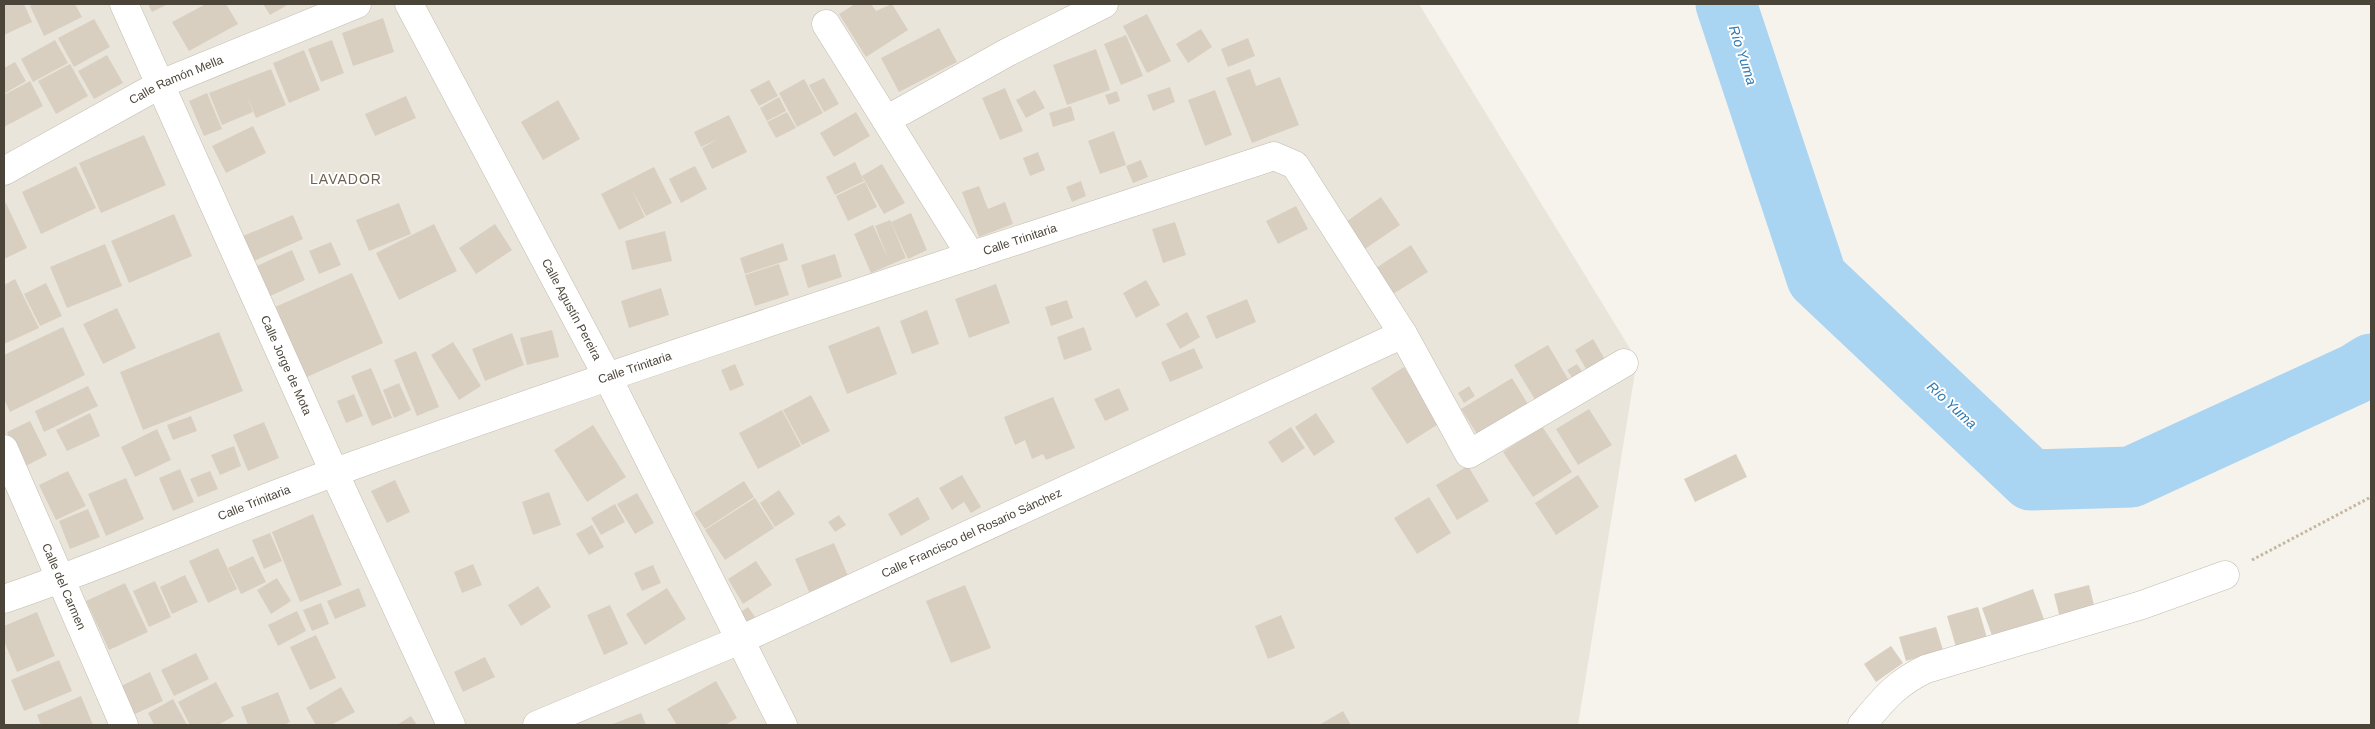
<svg xmlns="http://www.w3.org/2000/svg" width="2375" height="729" font-family="Helvetica,sans-serif">
	<style>
		.residential { fill: #eae5da }
		.lines { fill: none; stroke-linecap: round; stroke-linejoin: round }
		.river { stroke: #a9d4f2; stroke-width: 61 }
		.building { fill: #d8cfc1 }
		.minor-casing { stroke: #c2bbae; stroke-width: 29 }
		.path { stroke: #c4b79f; stroke-width: 3; stroke-dasharray: 2.5 2.5; stroke-linecap: butt }
		.minor { stroke: #fff; stroke-width: 28 }
		.labels { text-anchor: middle; dominant-baseline: central; stroke-width: 4; stroke-linejoin: round; paint-order: stroke }
		.street-label { font-size: 12px; fill: #4b4439; stroke: #fff }
		.water-label { font-size: 14px; font-style: italic; fill: #2e7ab2; stroke: #fff }
		.neighbourhood-label { font-size: 14px; letter-spacing: 1px; fill: #6e6250; stroke: #fff }
	</style>
	<rect width="100%" height="100%" fill="#f6f3ec"/>
	<!-- residential -->
	<polygon class="residential" points="4,4 1419,4 1637,360 1578,725 4,725"/>
	<g class="lines">
		<!-- river -->
		<polyline class="river" points="1726,4 1817,278 2031,480 2131,477 2355,374 2371,364"/>
	</g>
	<!-- building -->
	<g class="building">
		<polygon points="4,4 24,4 32,22 4,35"/>
		<polygon points="34,4 75,4 82,17 44,36 30,6"/>
		<polygon points="148,4 168,4 152,12"/>
		<polygon points="206,4 226,4 238,24 189,51 172,22"/>
		<polygon points="263,4 289,4 270,15"/>
		<polygon points="855,4 871,4 876,11 892,4 908,30 866,57 839,14"/>
		<polygon points="1147,14 1171,61 1147,73 1123,26"/>
		<polygon points="383,18 394,52 353,66 342,33"/>
		<polygon points="94,19 110,47 74,67 58,38"/>
		<polygon points="939,28 957,62 899,92 881,58"/>
		<polygon points="1201,29 1212,47 1188,63 1176,44"/>
		<polygon points="1126,35 1143,76 1121,85 1104,44"/>
		<polygon points="1248,38 1255,56 1228,67 1221,49"/>
		<polygon points="55,40 68,63 33,82 21,59"/>
		<polygon points="332,40 344,73 321,82 308,49"/>
		<polygon points="1096,49 1110,90 1067,105 1053,65"/>
		<polygon points="304,50 320,90 289,103 273,63"/>
		<polygon points="107,55 123,83 94,99 78,71"/>
		<polygon points="15,62 26,81 4,94 4,68"/>
		<polygon points="70,64 88,96 56,114 38,81"/>
		<polygon points="271,69 286,105 256,118 246,93 253,112 222,125 209,93"/>
		<polygon points="1250,69 1256,86 1280,77 1299,125 1252,143 1226,78"/>
		<polygon points="824,78 839,104 824,112 809,85"/>
		<polygon points="804,79 823,113 797,127 779,93"/>
		<polygon points="769,80 778,96 759,106 750,90"/>
		<polygon points="30,81 43,106 4,127 4,95"/>
		<polygon points="1170,87 1175,102 1153,111 1147,95"/>
		<polygon points="1005,88 1023,131 1000,140 982,98"/>
		<polygon points="1035,90 1045,108 1026,118 1016,100"/>
		<polygon points="1215,90 1232,135 1205,146 1188,100"/>
		<polygon points="1117,91 1120,101 1109,105 1105,95"/>
		<polygon points="207,93 222,129 204,136 189,101"/>
		<polygon points="406,96 416,118 375,136 365,114"/>
		<polygon points="779,97 786,111 767,121 760,108"/>
		<polygon points="558,100 580,139 543,160 521,122"/>
		<polygon points="1071,106 1075,120 1053,127 1049,113"/>
		<polygon points="787,112 796,128 776,138 767,122"/>
		<polygon points="856,112 870,136 834,157 820,133"/>
		<polygon points="729,115 747,152 712,169 702,148 718,139 701,147 694,132"/>
		<polygon points="253,126 266,153 226,173 212,146"/>
		<polygon points="1114,131 1126,165 1100,174 1088,141"/>
		<polygon points="144,135 166,185 101,213 79,163"/>
		<polygon points="1038,152 1045,170 1030,176 1023,158"/>
		<polygon points="1141,160 1148,177 1133,183 1126,166"/>
		<polygon points="855,162 864,181 835,195 826,177"/>
		<polygon points="882,164 905,203 884,214 862,176"/>
		<polygon points="76,166 96,208 41,234 22,192"/>
		<polygon points="695,166 707,189 681,203 669,179"/>
		<polygon points="654,167 672,203 646,216 631,188 645,217 619,230 601,194"/>
		<polygon points="1081,181 1086,196 1072,202 1066,187"/>
		<polygon points="865,182 877,207 848,221 836,196"/>
		<polygon points="979,186 988,209 1005,202 1013,224 979,237 962,192"/>
		<polygon points="1381,197 1400,225 1362,251 1343,224"/>
		<polygon points="6,203 27,248 4,259 4,204"/>
		<polygon points="399,203 411,234 369,251 356,220"/>
		<polygon points="1296,206 1308,229 1278,244 1266,221"/>
		<polygon points="911,213 927,250 908,259 891,222"/>
		<polygon points="174,214 192,256 129,283 111,241"/>
		<polygon points="293,215 303,239 254,261 243,236"/>
		<polygon points="890,220 906,258 871,273 854,234 873,225 889,260 875,226"/>
		<polygon points="1175,222 1186,255 1163,263 1152,229"/>
		<polygon points="434,224 457,271 399,300 376,253"/>
		<polygon points="495,224 512,250 476,274 459,248"/>
		<polygon points="665,231 672,261 632,270 625,241"/>
		<polygon points="331,242 341,265 319,274 309,251"/>
		<polygon points="783,243 788,260 745,274 740,258"/>
		<polygon points="105,244 122,286 67,308 50,267"/>
		<polygon points="1411,245 1428,272 1393,294 1376,268"/>
		<polygon points="292,250 305,280 264,299 250,269"/>
		<polygon points="835,254 842,277 808,288 801,265"/>
		<polygon points="779,264 789,295 755,306 745,275"/>
		<polygon points="352,273 383,343 307,377 275,307"/>
		<polygon points="15,279 39,328 4,344 4,285"/>
		<polygon points="1146,280 1160,305 1136,318 1123,293"/>
		<polygon points="46,283 62,316 40,326 24,294"/>
		<polygon points="996,284 1010,323 969,338 955,299"/>
		<polygon points="661,288 669,315 629,328 621,301"/>
		<polygon points="1247,299 1256,322 1216,339 1206,316"/>
		<polygon points="1067,300 1073,318 1051,326 1045,307"/>
		<polygon points="117,308 136,348 103,364 83,324"/>
		<polygon points="927,310 939,344 912,354 900,321"/>
		<polygon points="1187,312 1200,337 1180,349 1166,324"/>
		<polygon points="879,326 897,374 847,394 828,346"/>
		<polygon points="63,327 85,375 10,412 4,399 4,355"/>
		<polygon points="1084,327 1092,350 1064,360 1057,337"/>
		<polygon points="552,330 559,357 527,365 520,338"/>
		<polygon points="219,332 243,391 143,430 120,372"/>
		<polygon points="512,333 524,365 485,381 472,349"/>
		<polygon points="1593,339 1606,361 1588,372 1575,350"/>
		<polygon points="453,342 481,386 459,400 431,355"/>
		<polygon points="1548,345 1571,384 1537,403 1514,365"/>
		<polygon points="1194,348 1203,368 1170,382 1161,362"/>
		<polygon points="416,351 439,407 417,416 394,360"/>
		<polygon points="735,364 744,385 730,391 721,370"/>
		<polygon points="1577,364 1583,373 1573,379 1567,370"/>
		<polygon points="1404,367 1440,423 1407,444 1371,388"/>
		<polygon points="371,368 392,418 372,426 351,376"/>
		<polygon points="1512,378 1529,406 1479,437 1461,409"/>
		<polygon points="399,383 411,410 394,418 383,390"/>
		<polygon points="88,386 98,406 44,432 35,411"/>
		<polygon points="1469,386 1475,396 1464,403 1458,393"/>
		<polygon points="1119,388 1129,410 1105,421 1094,399"/>
		<polygon points="354,394 363,416 346,423 337,401"/>
		<polygon points="811,395 830,431 802,445 783,410"/>
		<polygon points="1053,397 1075,448 1046,460 1043,454 1032,459 1025,440 1015,445 1004,417"/>
		<polygon points="1589,409 1612,445 1578,465 1556,429"/>
		<polygon points="782,410 801,446 758,469 739,433"/>
		<polygon points="90,413 100,436 67,451 56,430"/>
		<polygon points="1316,413 1335,442 1314,456 1295,427"/>
		<polygon points="191,416 197,431 173,440 167,425"/>
		<polygon points="30,421 47,455 24,467 7,432"/>
		<polygon points="264,422 279,458 248,471 233,435"/>
		<polygon points="593,425 626,477 587,502 554,450"/>
		<polygon points="1542,426 1572,472 1533,497 1503,452"/>
		<polygon points="1291,427 1305,448 1282,463 1268,442"/>
		<polygon points="157,429 171,460 135,477 121,447"/>
		<polygon points="234,446 241,466 220,475 211,455"/>
		<polygon points="1736,454 1747,477 1695,502 1684,479"/>
		<polygon points="1468,466 1489,501 1457,520 1436,485"/>
		<polygon points="180,469 194,502 173,511 159,478"/>
		<polygon points="68,471 86,506 56,520 39,485"/>
		<polygon points="210,471 218,489 198,497 190,479"/>
		<polygon points="962,475 981,507 971,513 964,502 952,510 939,488"/>
		<polygon points="1578,475 1599,507 1556,535 1535,503"/>
		<polygon points="126,478 144,519 106,536 88,494"/>
		<polygon points="395,480 410,512 387,523 371,491"/>
		<polygon points="744,481 754,497 705,529 694,513"/>
		<polygon points="779,490 795,514 775,527 760,503"/>
		<polygon points="549,492 561,525 533,535 522,502"/>
		<polygon points="637,493 654,523 635,534 617,504"/>
		<polygon points="918,497 930,519 901,536 888,514"/>
		<polygon points="1429,497 1451,533 1417,554 1394,518"/>
		<polygon points="755,498 774,528 725,560 705,530"/>
		<polygon points="615,504 625,522 601,535 591,518"/>
		<polygon points="88,509 100,537 70,549 59,521"/>
		<polygon points="313,514 342,585 300,602 272,532"/>
		<polygon points="839,515 846,525 835,532 828,522"/>
		<polygon points="592,525 604,547 589,555 576,534"/>
		<polygon points="270,533 282,561 264,569 252,540"/>
		<polygon points="834,543 848,576 809,592 795,559"/>
		<polygon points="218,548 237,589 208,603 189,561"/>
		<polygon points="253,556 266,582 241,594 228,568"/>
		<polygon points="756,561 772,585 743,604 728,579"/>
		<polygon points="473,564 482,585 462,593 454,572"/>
		<polygon points="653,565 661,583 642,591 634,573"/>
		<polygon points="185,575 198,602 172,614 160,587"/>
		<polygon points="277,578 291,601 271,614 257,590"/>
		<polygon points="155,581 171,617 149,627 133,591"/>
		<polygon points="125,583 148,632 109,650 86,601"/>
		<polygon points="965,585 991,648 951,663 926,601"/>
		<polygon points="2089,585 2095,609 2060,618 2054,594"/>
		<polygon points="538,586 551,607 521,626 508,605"/>
		<polygon points="359,588 366,606 335,619 327,601"/>
		<polygon points="667,588 686,619 645,645 626,614"/>
		<polygon points="2033,589 2045,622 1994,641 1982,608"/>
		<polygon points="321,603 329,624 312,631 303,610"/>
		<polygon points="610,605 628,644 604,655 587,615"/>
		<polygon points="748,607 758,621 748,628 738,614"/>
		<polygon points="1978,607 1987,638 1956,647 1947,616"/>
		<polygon points="297,611 306,631 278,646 268,625"/>
		<polygon points="37,612 55,656 17,672 4,641 4,626"/>
		<polygon points="1281,615 1295,648 1268,659 1255,626"/>
		<polygon points="1936,627 1943,650 1906,661 1899,637"/>
		<polygon points="316,635 336,678 310,690 290,647"/>
		<polygon points="1891,646 1903,663 1876,682 1864,664"/>
		<polygon points="196,653 209,679 174,696 161,670"/>
		<polygon points="485,657 495,677 463,692 454,672"/>
		<polygon points="59,660 72,691 24,711 11,680"/>
		<polygon points="150,672 163,701 133,715 119,687"/>
		<polygon points="716,681 737,718 725,725 677,725 667,709"/>
		<polygon points="216,682 234,716 218,725 190,725 178,702"/>
		<polygon points="341,687 355,712 331,725 316,725 306,708"/>
		<polygon points="278,692 290,722 284,725 248,725 241,707"/>
		<polygon points="81,696 93,725 41,725 37,715"/>
		<polygon points="173,699 187,725 154,725 148,713"/>
		<polygon points="1343,711 1351,725 1319,725"/>
		<polygon points="641,713 646,725 610,725"/>
		<polygon points="411,716 417,725 397,725"/>
	</g>
	<g class="lines">
		<defs>
			<g id="minor">
				<path id="s1" d="M124,4L334,472L451,725"/>
				<path id="s2" d="M409,4L607,376L783,725"/>
				<polyline points="826,24 971,256"/>
				<polyline points="886,120 1008,52 1104,4"/>
				<path id="s3" d="M4,171L161,84L357,4"/>
				<path id="s4" d="M4,449L124,725"/>
				<path id="s5" d="M4,599C117,561 226,511 338,471C648,360 961,259 1274,156L1295,165L1403,334L1469,454L1624,363"/>
				<path id="s6" d="M537,725L740,640L1403,334"/>
				<path d="M1862,725C1883,700 1896,683 1926,669L2142,605L2225,575"/>
			</g>
		</defs>
		<!-- minor casing -->
		<use href="#minor" class="minor-casing"/>
		<!-- path -->
		<polyline class="path" points="2252,560 2371,497"/>
		<!-- minor -->
		<use href="#minor" class="minor"/>
	</g>
	<g class="labels">
		<!-- street labels -->
		<g class="street-label">
			<text stroke="none"><textPath href="#s3" startOffset="195">Calle Ramón Mella</textPath></text>
			<text stroke="none"><textPath href="#s5" startOffset="1078">Calle Trinitaria</textPath></text>
			<text stroke="none"><textPath href="#s2" startOffset="346">Calle Agustín Pereira</textPath></text>
			<text stroke="none"><textPath href="#s1" startOffset="396">Calle Jorge de Mota</textPath></text>
			<text stroke="none"><textPath href="#s5" startOffset="672">Calle Trinitaria</textPath></text>
			<text stroke="none"><textPath href="#s5" startOffset="268">Calle Trinitaria</textPath></text>
			<text stroke="none"><textPath href="#s6" startOffset="475">Calle Francisco del Rosario Sánchez</textPath></text>
			<text stroke="none"><textPath href="#s4" startOffset="150">Calle del Carmen</textPath></text>
		</g>
		<!-- water labels -->
		<g class="water-label">
			<text transform="translate(1743 55) rotate(72)">Río Yuma</text>
			<text transform="translate(1952 405) rotate(43)">Río Yuma</text>
		</g>
		<!-- neighbourhood labels -->
		<g class="neighbourhood-label">
			<text x="346" y="179">LAVADOR</text>
		</g>
	</g>
	<!-- border -->
	<rect width="2375" height="729" fill="none" stroke="#4b4439" stroke-width="10"/>
</svg>
